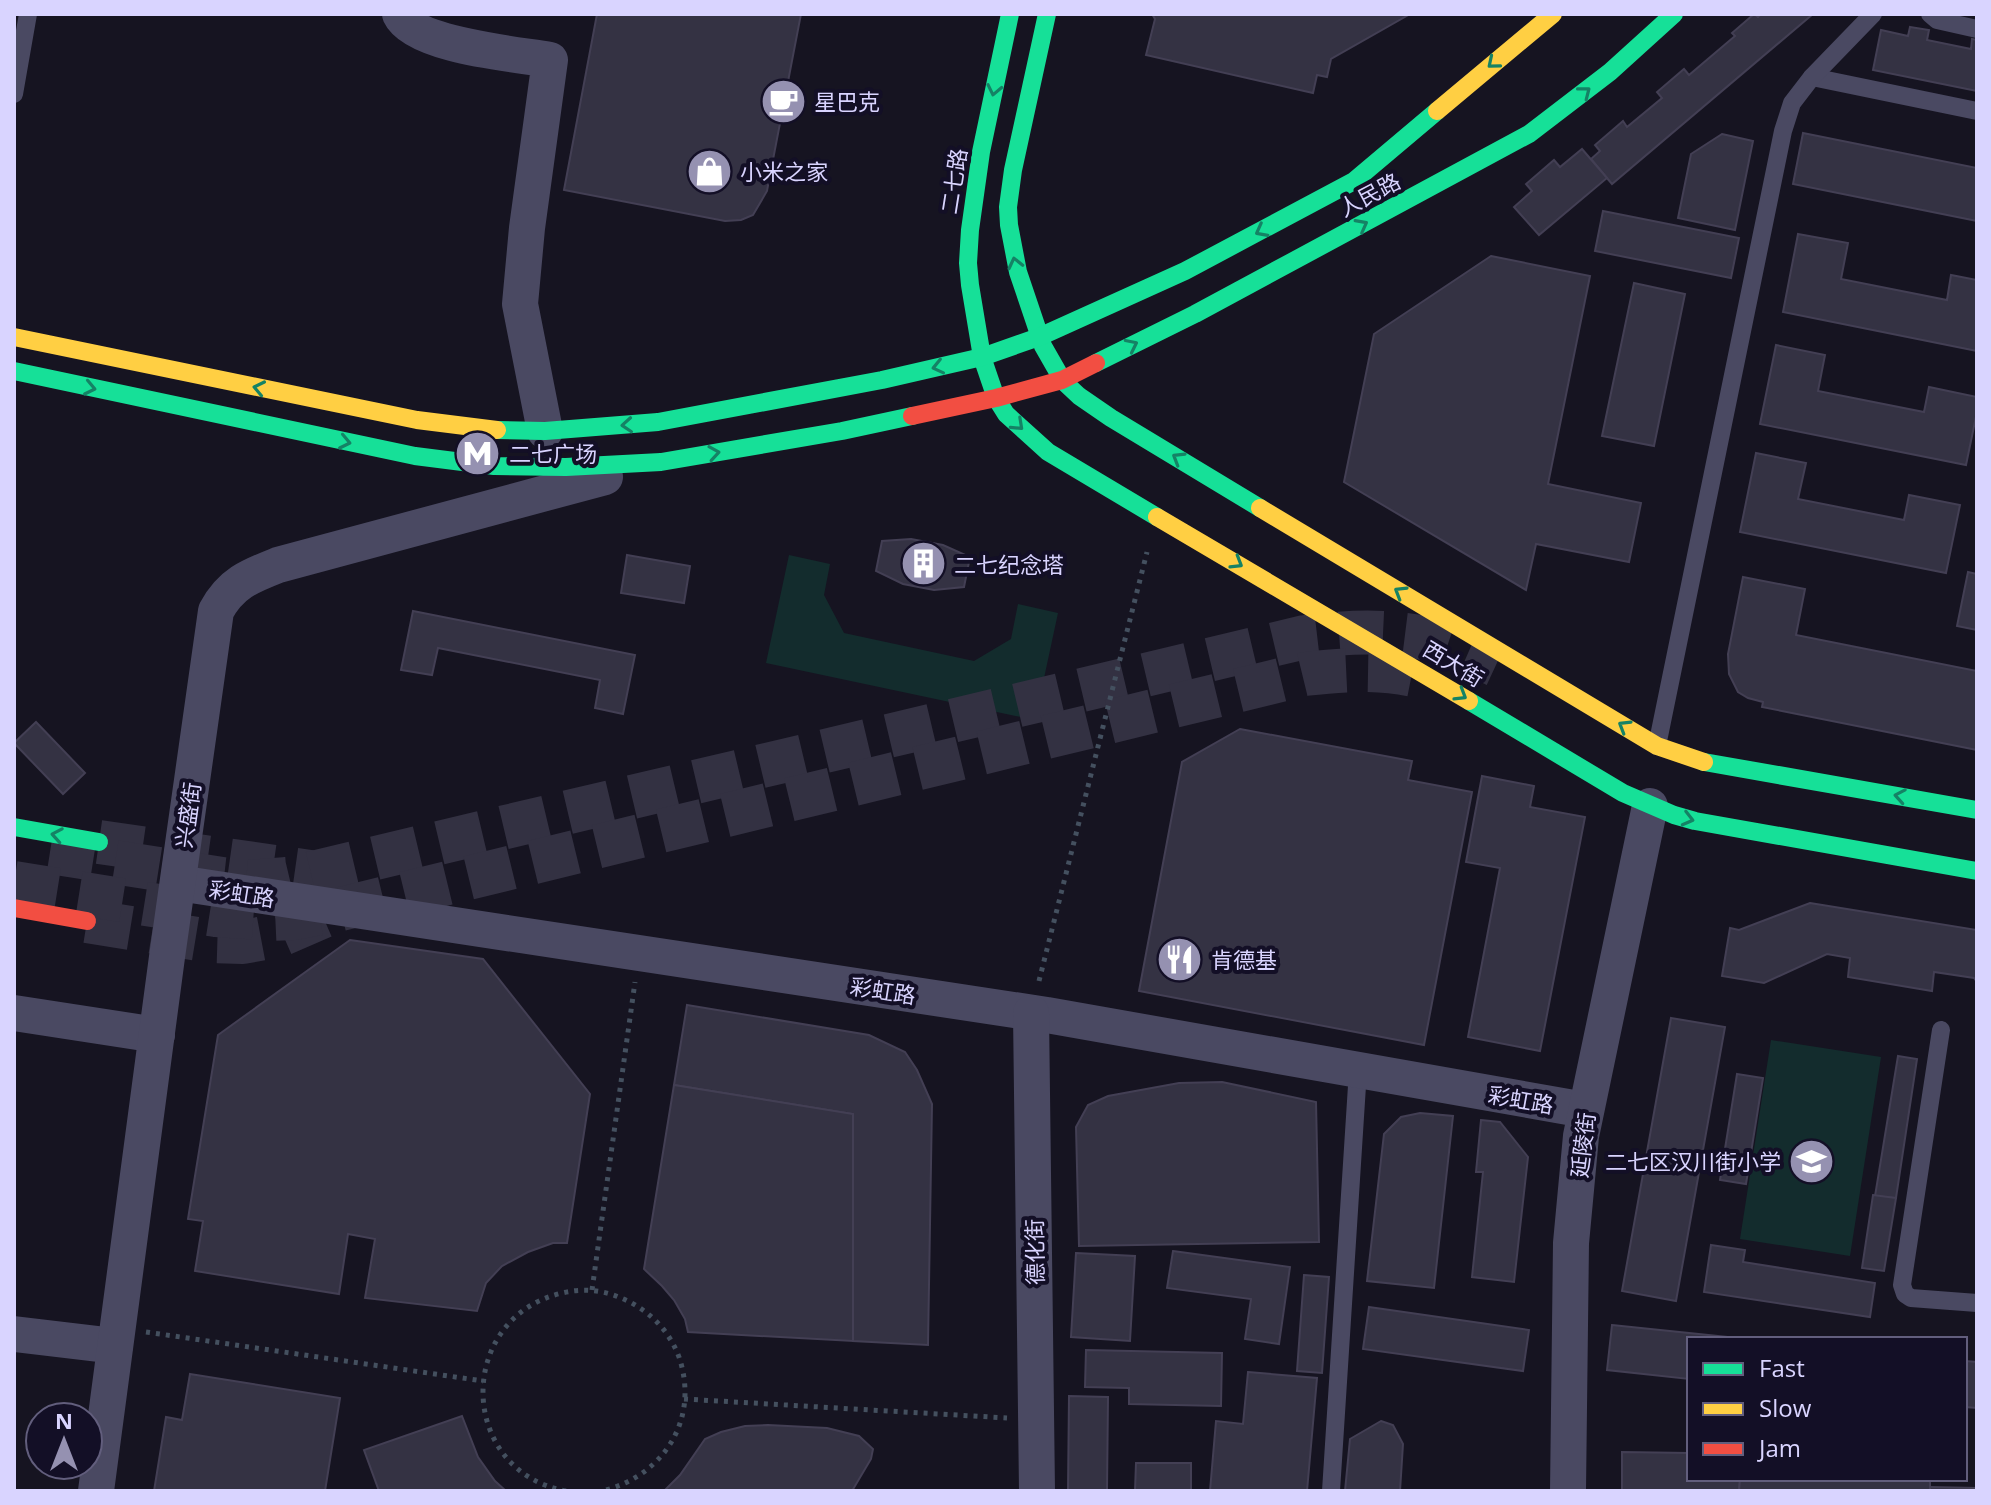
<svg xmlns="http://www.w3.org/2000/svg" width="1991" height="1505" font-family="'Open Sans','Noto Sans SC',sans-serif">
	<style>
		.green { fill: #132c2d }
		.building { fill: #343243; stroke: #433f54; stroke-width: 2 }
		.lines { fill: none; stroke-linecap: round; stroke-linejoin: round }
		.secondary-tunnel { stroke: #333142; stroke-width: 44; stroke-dasharray: 44 22; stroke-linecap: butt }
		.primary-tunnel { stroke: #333142; stroke-width: 44; stroke-dasharray: 44 22; stroke-linecap: butt }
		.path { stroke: #44505f; stroke-width: 5; stroke-dasharray: 4 6; stroke-linecap: butt }
		.lane { stroke: #4a4962; stroke-width: 18 }
		.street { stroke: #4a4962; stroke-width: 36 }
		.fast { stroke: #16e098; stroke-width: 18 }
		.slow { stroke: #ffcf43; stroke-width: 18 }
		.jam { stroke: #f24e42; stroke-width: 18 }
		.oneway { stroke: #158265 }
		.labels { text-anchor: middle; dominant-baseline: central; stroke-width: 8; stroke-linejoin: round; paint-order: stroke }
		.poi-label { font-size: 22px; fill: #d9d4ff; stroke: #130f26; text-anchor: start }
		.street-label { font-size: 22px; fill: #d9d4ff; stroke: #130f26 }
	</style>
	<rect width="100%" height="100%" fill="#161421"/>
	<!-- green -->
	<g class="green">
		<polygon points="789,555 830,564 824,595 844,633 974,661 1011,639 1018,604 1058,613 1035,720 766,663"/>
		<polygon points="1771,1040 1881,1057 1850,1256 1740,1239"/>
	</g>
	<!-- building -->
	<g class="building">
		<polygon points="597,14 801,14 767,191 753,215 741,220 725,221 564,190"/>
		<polygon points="1152,14 1410,14 1331,59 1327,77 1317,75 1313,93 1146,55 1155,19"/>
		<polygon points="1754,14 1758,17 1761,14 1813,14 1612,184 1591,159 1600,151 1595,145 1623,121 1627,127 1662,98 1657,92 1684,69 1689,75 1735,36 1732,33"/>
		<polygon points="1910,27 1929,30 1927,40 1971,49 1972,39 1977,40 1977,91 1873,70 1881,30 1908,36"/>
		<polygon points="1803,133 1977,168 1977,221 1793,184"/>
		<polygon points="1722,134 1753,141 1735,230 1678,218 1691,154"/>
		<polygon points="1582,149 1607,178 1539,235 1514,207 1532,191 1526,184 1554,160 1560,167"/>
		<polygon points="1603,211 1739,238 1731,278 1595,251"/>
		<polygon points="1798,234 1848,243 1841,279 1947,300 1951,275 1977,280 1977,351 1783,312"/>
		<polygon points="1491,256 1590,276 1548,484 1641,503 1629,562 1536,544 1526,590 1344,482 1374,334"/>
		<polygon points="1634,283 1685,294 1654,446 1602,436"/>
		<polygon points="1776,345 1825,355 1818,391 1924,412 1929,387 1977,397 1977,412 1966,465 1760,424"/>
		<polygon points="1756,453 1806,463 1798,499 1904,520 1909,495 1960,505 1946,573 1740,532"/>
		<polygon points="911,539 943,545 970,557 964,587 934,590 903,584 876,571 882,541"/>
		<polygon points="627,555 690,566 684,603 621,593"/>
		<polygon points="1968,572 1977,574 1977,630 1957,626"/>
		<polygon points="1743,577 1805,589 1796,635 1977,671 1977,750 1762,707 1763,702 1748,698 1738,692 1729,674 1728,654"/>
		<polygon points="413,611 635,655 623,714 595,708 600,680 438,648 432,675 401,670"/>
		<polygon points="36,722 85,773 63,794 14,743"/>
		<polygon points="1240,729 1412,761 1408,780 1472,792 1424,1045 1139,991 1182,762"/>
		<polygon points="1482,776 1534,786 1530,807 1585,817 1540,1051 1468,1037 1500,868 1466,862"/>
		<polygon points="1810,903 1977,930 1977,982 1974,978 1934,972 1932,991 1848,977 1850,958 1827,954 1764,983 1722,976 1730,928 1739,930"/>
		<polygon points="350,940 483,959 590,1094 567,1243 553,1243 528,1252 502,1266 486,1283 477,1311 365,1298 375,1239 348,1234 339,1294 195,1271 203,1221 188,1219 218,1035"/>
		<polygon points="687,1005 869,1035 905,1052 917,1070 932,1104 928,1345 853,1341 853,1114 674,1085"/>
		<polygon points="1671,1018 1725,1027 1676,1301 1622,1291"/>
		<polygon points="1898,1056 1917,1059 1896,1198 1875,1196"/>
		<polygon points="1737,1074 1763,1078 1746,1184 1720,1180"/>
		<polygon points="1222,1082 1316,1102 1319,1242 1079,1246 1076,1127 1088,1105 1108,1096 1179,1083"/>
		<polygon points="674,1085 853,1114 853,1341 688,1332 685,1319 674,1300 662,1286 644,1269"/>
		<polygon points="1420,1113 1453,1116 1434,1288 1367,1281 1384,1134 1401,1117"/>
		<polygon points="1481,1120 1500,1122 1528,1157 1514,1282 1472,1277 1483,1172 1476,1172"/>
		<polygon points="1873,1195 1896,1198 1884,1271 1862,1268"/>
		<polygon points="1711,1245 1745,1250 1743,1262 1875,1283 1870,1317 1704,1292"/>
		<polygon points="1173,1251 1290,1267 1279,1344 1245,1339 1251,1299 1167,1288"/>
		<polygon points="1076,1253 1135,1256 1130,1341 1071,1337"/>
		<polygon points="1304,1275 1329,1277 1322,1373 1297,1371"/>
		<polygon points="1369,1307 1529,1330 1523,1371 1363,1349"/>
		<polygon points="1612,1325 1747,1339 1689,1339 1689,1379 1607,1370"/>
		<polygon points="1086,1350 1222,1353 1221,1406 1129,1404 1129,1388 1085,1387"/>
		<polygon points="1965,1361 1977,1362 1977,1408 1965,1407"/>
		<polygon points="1248,1372 1317,1378 1307,1491 1210,1491 1216,1421 1243,1424"/>
		<polygon points="190,1374 340,1398 325,1491 154,1491 166,1417 182,1420"/>
		<polygon points="1069,1396 1108,1397 1107,1491 1068,1491"/>
		<polygon points="462,1416 478,1457 495,1481 506,1491 379,1491 364,1450"/>
		<polygon points="1381,1421 1393,1425 1403,1444 1400,1491 1345,1491 1350,1439"/>
		<polygon points="768,1425 827,1428 859,1436 873,1449 871,1459 852,1491 664,1491 680,1475 705,1439 721,1432 745,1426"/>
		<polygon points="1622,1452 1689,1453 1689,1479 1740,1479 1739,1491 1622,1491"/>
		<polygon points="1136,1463 1191,1463 1191,1491 1135,1491"/>
		<polygon points="1740,1479 1930,1479 1930,1491 1739,1491"/>
		<polygon points="1930,1487 1977,1488 1977,1491 1930,1491"/>
	</g>
	<g class="lines">
		<!-- secondary-tunnel -->
		<g class="secondary-tunnel">
			<polyline points="99,842 317,873"/>
			<polyline points="87,921 210,941 243,942 280,935 337,910"/>
		</g>
		<!-- primary-tunnel -->
		<g class="primary-tunnel">
			<path d="M50,852L222,879L249,882L287,879L1305,637C1353,631 1403,629 1450,645C1466,650 1481,658 1496,665"/>
			<path d="M14,883L216,915L273,919L295,918L337,910L1305,674C1350,669 1387,667 1430,679"/>
		</g>
		<!-- path -->
		<g class="path">
			<polyline points="1039,981 1147,552"/>
			<polyline points="592,1290 635,982"/>
			<polyline points="146,1332 483,1381"/>
			<polyline points="684,1399 1007,1418"/>
			<path d="M566,1491C457,1471 455,1318 562,1293C582,1288 603,1290 621,1298C648,1309 669,1330 679,1357C700,1419 664,1476 602,1491"/>
		</g>
		<!-- lane -->
		<g class="lane">
			<polyline points="1930,14 1937,20 1977,29"/>
			<polyline points="1812,77 1977,111"/>
			<polyline points="14,94 28,14"/>
			<polyline points="1657,746 1783,131 1792,103 1812,77 1873,14"/>
			<polyline points="1941,1030 1902,1285 1905,1294 1911,1298 1977,1303"/>
			<polyline points="1331,1491 1358,1070"/>
		</g>
		<!-- street -->
		<g class="street">
			<path d="M400,14C415,46 516,54 550,60L527,228L520,304L545,431"/>
			<polyline points="178,883 1047,1015 1585,1110"/>
			<polyline points="14,1013 157,1035"/>
			<polyline points="1031,1013 1037,1491"/>
			<polyline points="14,1334 115,1346"/>
			<path d="M96,1491L167,957L216,611C231,583 250,576 278,565L605,477"/>
			<polyline points="1568,1491 1571,1243 1581,1136 1650,806"/>
		</g>
		<!-- fast -->
		<g class="fast">
			<polyline points="1010,14 981,152 970,230 968,263 970,285 982,357 996,398 1006,414 1048,452 1157,517"/>
			<polyline points="1047,14 1013,170 1008,207 1009,225 1018,272 1043,346 1063,381 1079,396 1111,418 1260,508"/>
			<polyline points="1096,363 1195,314 1529,134 1610,72 1674,14"/>
			<polyline points="14,371 415,456 494,466 566,467 661,462 842,431 912,416"/>
			<polyline points="497,430 545,431 658,422 882,380 982,357 1039,337 1185,271 1354,181 1437,111"/>
			<polyline points="1469,701 1623,793 1674,815 1695,821 1977,871"/>
			<polyline points="1704,762 1977,810"/>
			<polyline points="14,827 99,842"/>
		</g>
		<!-- slow -->
		<g class="slow">
			<polyline points="1437,111 1553,14"/>
			<polyline points="14,337 417,420 497,430"/>
			<polyline points="1260,508 1657,746 1704,762"/>
			<polyline points="1157,517 1469,701"/>
		</g>
		<!-- jam -->
		<g class="jam">
			<polyline points="912,416 996,398 1062,380 1096,363"/>
			<polyline points="14,908 87,921"/>
		</g>
	</g>
	<!-- one-way arrows -->
	<defs><path id="oneway-chevron" d="M-2-3.5L2.5 0L-2 3.5" fill="none" stroke-width="1.6" stroke-linecap="round" stroke-linejoin="round" transform="scale(2)"/></defs>
	<g class="oneway">
		<use href="#oneway-chevron" transform="translate(1493 63) rotate(140)"/>
		<use href="#oneway-chevron" transform="translate(994 90) rotate(102)"/>
		<use href="#oneway-chevron" transform="translate(1585 92) rotate(-38)"/>
		<use href="#oneway-chevron" transform="translate(1362 225) rotate(-28)"/>
		<use href="#oneway-chevron" transform="translate(1261 231) rotate(152)"/>
		<use href="#oneway-chevron" transform="translate(1015 263) rotate(-103)"/>
		<use href="#oneway-chevron" transform="translate(1132 345) rotate(-26)"/>
		<use href="#oneway-chevron" transform="translate(938 367) rotate(167)"/>
		<use href="#oneway-chevron" transform="translate(90 388) rotate(12)"/>
		<use href="#oneway-chevron" transform="translate(259 388) rotate(-168)"/>
		<use href="#oneway-chevron" transform="translate(627 425) rotate(176)"/>
		<use href="#oneway-chevron" transform="translate(1018 425) rotate(43)"/>
		<use href="#oneway-chevron" transform="translate(345 442) rotate(12)"/>
		<use href="#oneway-chevron" transform="translate(714 453) rotate(-9)"/>
		<use href="#oneway-chevron" transform="translate(1178 458) rotate(-149)"/>
		<use href="#oneway-chevron" transform="translate(1237 563) rotate(31)"/>
		<use href="#oneway-chevron" transform="translate(1400 592) rotate(-149)"/>
		<use href="#oneway-chevron" transform="translate(1461 695) rotate(31)"/>
		<use href="#oneway-chevron" transform="translate(1624 726) rotate(-149)"/>
		<use href="#oneway-chevron" transform="translate(1900 796) rotate(-170)"/>
		<use href="#oneway-chevron" transform="translate(1688 819) rotate(14)"/>
		<use href="#oneway-chevron" transform="translate(57 835) rotate(-170)"/>
	</g>
	<!-- icons -->
	<defs>
		<symbol id="cafe-disc" viewBox="-11 -11 22 22"><circle r="9.5" fill="#9591b1" stroke="#130f26"/><path d="M-5.5-4.5H6V0H3Q3 3.5 0 3.5H-2.5Q-5.5 3.5-5.5 0ZM3-3.2v2h1.7v-2ZM-6 4.5H4V6H-6Z" fill="#fff"/></symbol>
		<symbol id="shop-disc" viewBox="-11 -11 22 22"><circle r="9.5" fill="#9591b1" stroke="#130f26"/><path d="M-5-2.5h2.3a2.7 3.5 0 0 1 5.4 0H5L5.5 6h-11ZM-1.5-2.5h3a1.5 2.3 0 0 0-3 0Z" fill="#fff"/></symbol>
		<symbol id="metro-disc" viewBox="-11 -11 22 22"><circle r="9.5" fill="#9591b1" stroke="#130f26"/><path d="M-5.5 5V-5H-3L0 0L3-5H5.5V5H3V-.5L0 4L-3-.5V5Z" fill="#fff"/></symbol>
		<symbol id="building-disc" viewBox="-11 -11 22 22"><circle r="9.5" fill="#9591b1" stroke="#130f26"/><path d="M-4-6H4V6H1V3H-1V6H-4ZM-2.5-4.3h1.7v1.8h-1.7ZM.8-4.3h1.7v1.8H.8ZM-2.5-1h1.7V.8h-1.7ZM.8-1h1.7V.8H.8Z" fill="#fff"/></symbol>
		<symbol id="restaurant-disc" viewBox="-11 -11 22 22"><circle r="9.5" fill="#9591b1" stroke="#130f26"/><path d="M-5-6h1v4h1v-4h1v4h1v-4h1v5L-1.5 .5V6h-2V.5L-5-1ZM5-6V6H3V1.5H1.5Q1.5-4 5-6Z" fill="#fff"/></symbol>
		<symbol id="school-disc" viewBox="-11 -11 22 22"><circle r="9.5" fill="#9591b1" stroke="#130f26"/><path d="M0-5L7-2L0 1L-7-2ZM-4 1L0 2.5L4 1V4Q0 6-4 4Z" fill="#fff"/></symbol>
	</defs>
	<g fill-rule="evenodd">
		<use href="#cafe-disc" x="758" y="76" width="51" height="51"/>
		<use href="#shop-disc" x="684" y="146" width="51" height="51"/>
		<use href="#metro-disc" x="452" y="428" width="51" height="51"/>
		<use href="#building-disc" x="898" y="538" width="51" height="51"/>
		<use href="#restaurant-disc" x="1154" y="934" width="51" height="51"/>
		<use href="#school-disc" x="1786" y="1136" width="51" height="51"/>
	</g>
	<g class="labels">
		<!-- poi labels -->
		<g class="poi-label">
			<text x="814" y="101">星巴克</text>
			<text x="740" y="171">小米之家</text>
			<text x="509" y="453">二七广场</text>
			<text x="954" y="564">二七纪念塔</text>
			<text x="1211" y="959">肯德基</text>
			<text x="1781" y="1161" text-anchor="end">二七区汉川街小学</text>
		</g>
		<!-- street labels -->
		<g class="street-label">
			<text transform="translate(953 181) rotate(-81)">二七路</text>
			<text transform="translate(1369 194) rotate(-28)">人民路</text>
			<text transform="translate(1454 663) rotate(31)">西大街</text>
			<text transform="translate(187 815) rotate(-82)">兴盛街</text>
			<text transform="translate(242 893) rotate(9)">彩虹路</text>
			<text transform="translate(883 990) rotate(9)">彩虹路</text>
			<text transform="translate(1521 1099) rotate(10)">彩虹路</text>
			<text transform="translate(1582 1145) rotate(-83)">延陵街</text>
			<text transform="translate(1034 1252) rotate(-91)">德化街</text>
		</g>
	</g>
	<!-- border -->
	<rect width="1991" height="1505" fill="none" stroke="#d9d4ff" stroke-width="32"/>
	<!-- legend -->
	<rect x="1687" y="1337" width="280" height="144" fill="#130f26" stroke="#625e7d" stroke-width="2"/>
	<rect x="1703" y="1363" width="40" height="12" fill="#16e098" stroke="#625e7d" stroke-width="2"/>
	<text x="1759" y="1377" font-size="24" fill="#d9d4ff">Fast</text>
	<rect x="1703" y="1403" width="40" height="12" fill="#ffcf43" stroke="#625e7d" stroke-width="2"/>
	<text x="1759" y="1417" font-size="24" fill="#d9d4ff">Slow</text>
	<rect x="1703" y="1443" width="40" height="12" fill="#f24e42" stroke="#625e7d" stroke-width="2"/>
	<text x="1759" y="1457" font-size="24" fill="#d9d4ff">Jam</text>
	<!-- north arrow -->
	<g transform="translate(64 1441)"><circle r="38" fill="#130f26" stroke="#625e7d" stroke-width="2"/>
	<path d="M0-6L14 30L0 20L-14 30Z" fill="#9591b1"/>
	<text y="-12" font-size="22" font-weight="bold" text-anchor="middle" fill="#d9d4ff">N</text>
	</g>
</svg>
